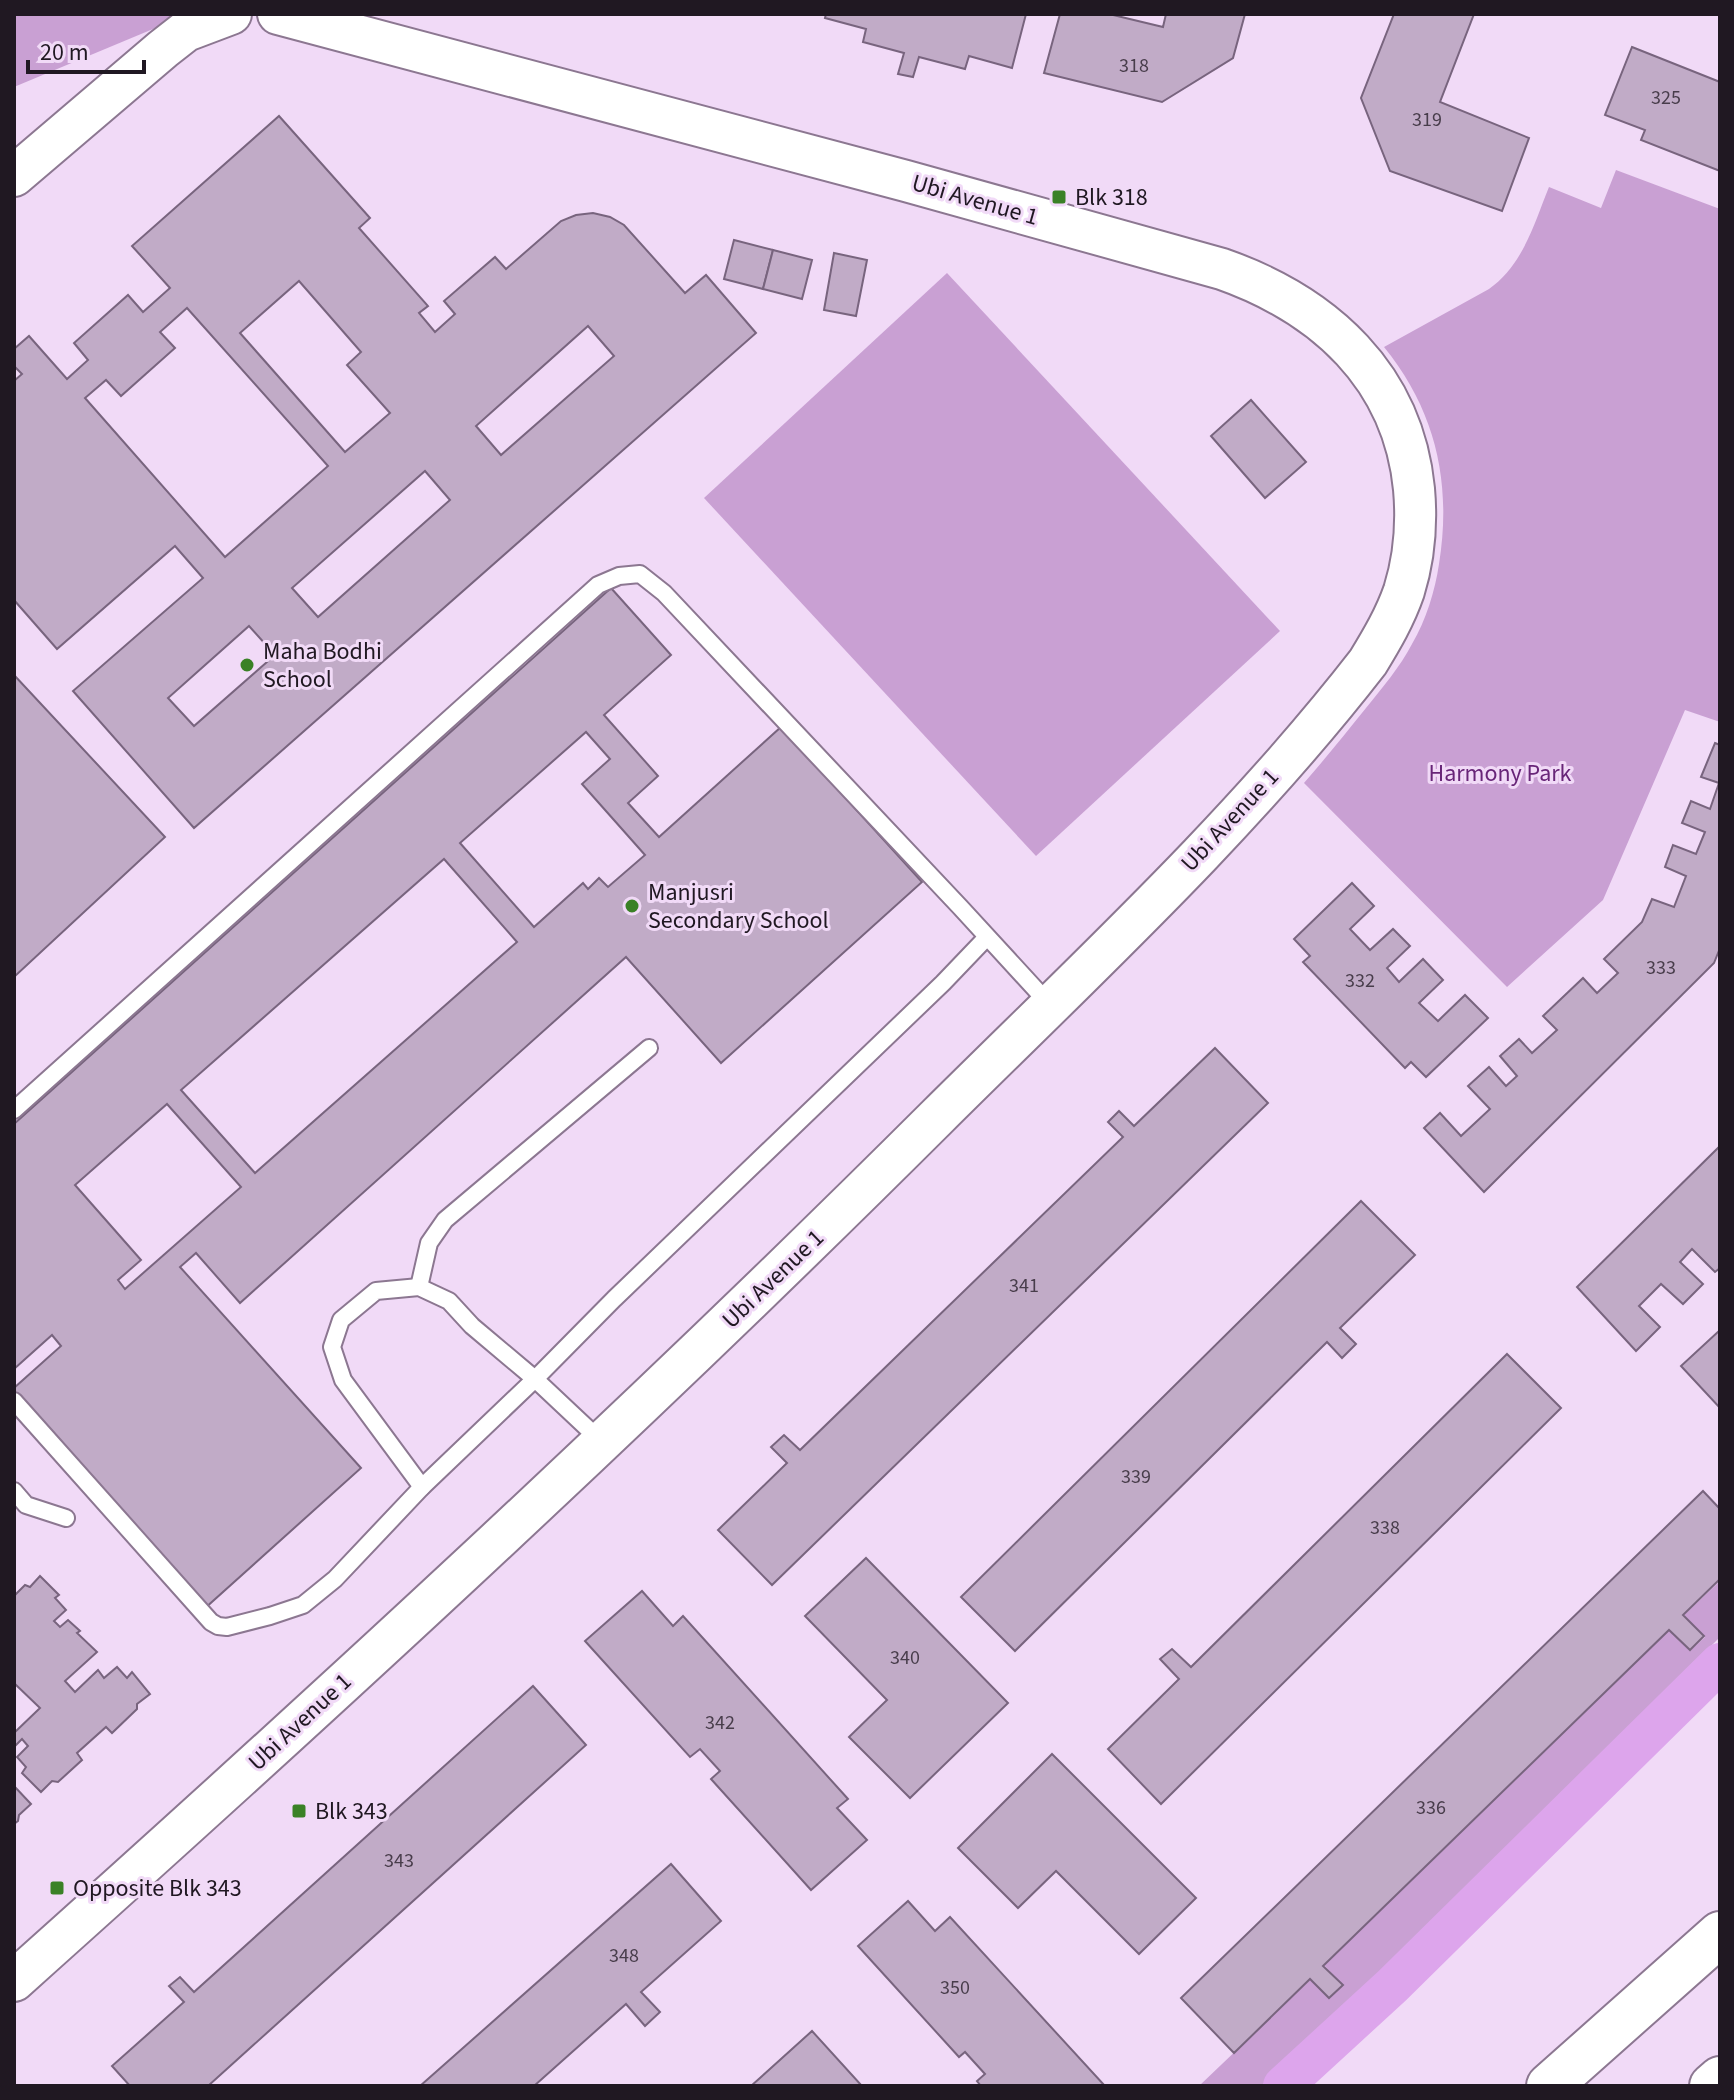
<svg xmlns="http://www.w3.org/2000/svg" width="1734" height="2100" font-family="'Source Sans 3',sans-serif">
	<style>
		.green { fill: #c9a0d3 }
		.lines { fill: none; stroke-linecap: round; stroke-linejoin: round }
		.canal { stroke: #dda5ec; stroke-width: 40 }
		.building { fill: #c1abc7; stroke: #78647e; stroke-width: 2; fill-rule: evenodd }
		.service-casing { stroke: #8c7791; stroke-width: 20 }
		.tertiary-casing { stroke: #8c7791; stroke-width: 44 }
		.motorway-casing { stroke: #8c7791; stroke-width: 48 }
		.service { stroke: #fff; stroke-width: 16 }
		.tertiary { stroke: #fff; stroke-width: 40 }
		.motorway { stroke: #fff; stroke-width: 44 }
		.poi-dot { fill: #3a8126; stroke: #f1daf7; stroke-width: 3 }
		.labels { text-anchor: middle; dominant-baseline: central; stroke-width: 6; stroke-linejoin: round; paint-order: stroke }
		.number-label { font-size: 20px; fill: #483d4b }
		.poi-label { font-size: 24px; fill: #201822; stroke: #f1daf7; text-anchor: start }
		.street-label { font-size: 24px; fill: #201822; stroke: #f1daf7 }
		.park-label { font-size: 24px; fill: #682578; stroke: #f1daf7 }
	</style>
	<rect width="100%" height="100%" fill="#f1daf7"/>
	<!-- green -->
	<g class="green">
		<polygon points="16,14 189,14 14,87 14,21"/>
		<path d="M1616,170L1720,209V722L1685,710L1603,900L1507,987L1304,783C1325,759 1345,734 1366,708C1382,688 1400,667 1412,644C1426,620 1435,591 1439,564C1452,483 1436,411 1384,347L1489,289C1523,265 1534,224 1549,187L1601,208Z"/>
		<polygon points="947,273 1280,631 1036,856 704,498"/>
		<polygon points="1720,1581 1720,1637 1411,1948 1261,2086 1199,2086 1311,1979 1330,1998 1342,1985 1324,1965 1669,1630 1690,1651 1705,1637 1684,1615"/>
	</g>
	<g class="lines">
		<!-- canal -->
		<polyline class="canal" points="1283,2086 1392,1986 1720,1663"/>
	</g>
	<!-- building -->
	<g class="building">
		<polygon points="826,14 1026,14 1012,68 969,56 965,69 919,57 913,77 898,74 904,53 863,42 866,29 825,18"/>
		<polygon points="1060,14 1109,14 1163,27 1166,14 1245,14 1233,58 1162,102 1044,73"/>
		<polygon points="1394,14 1474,14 1440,102 1529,138 1502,211 1390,171 1361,98"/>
		<polygon points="1632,47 1720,82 1720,171 1641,140 1645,130 1605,115"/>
		<path d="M279,116L370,218L359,228L428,306L419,313L435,332L455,314L444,301L495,257L506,269L561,221L576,215L593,213L610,217L624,225L685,293L706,275L756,333L194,828L73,691L203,578L175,546L57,649L14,600V381L22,374L14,366V349L29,336L67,379L88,360L74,343L128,295L143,312L170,288L132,246ZM299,281L361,352L347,365L390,413L345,452L240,333ZM187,308L328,466L225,557L85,398L106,380L121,396L175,348L160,332ZM588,326L614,356L501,455L476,426ZM425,471L450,500L318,617L292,588ZM249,626L275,655L194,726L168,698Z"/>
		<polygon points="734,240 773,250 763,289 724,279"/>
		<polygon points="773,250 812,260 802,299 763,289"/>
		<polygon points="834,253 867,260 856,316 824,310"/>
		<polygon points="1251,400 1306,462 1265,498 1211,436"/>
		<path d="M611,588L671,655L604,715L658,776L628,803L659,837L781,727L922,882L721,1063L626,957L240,1303L196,1253L180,1267L361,1468L204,1609L14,1398V1388L61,1346L52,1335L14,1369V1124ZM586,732L610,759L582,784L645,855L608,887L599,878L588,889L583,883L534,927L460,843ZM444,859L517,942L255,1173L181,1090ZM167,1104L241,1187L125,1289L118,1280L141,1260L75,1185Z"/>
		<polygon points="14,675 165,837 14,977"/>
		<polygon points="1715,743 1720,745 1720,948 1714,963 1484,1192 1424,1128 1440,1113 1461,1136 1490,1109 1468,1086 1489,1067 1506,1086 1517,1076 1500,1056 1519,1039 1532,1053 1557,1030 1543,1016 1583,978 1597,993 1618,973 1604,959 1642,922 1652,899 1674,907 1686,876 1665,867 1673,845 1696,854 1705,832 1682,823 1691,801 1710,809 1719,783 1701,777"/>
		<polygon points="1352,883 1374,906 1350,929 1370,950 1393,929 1410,946 1387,968 1399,982 1423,959 1443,980 1419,1003 1438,1021 1465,995 1488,1018 1426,1077 1411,1062 1405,1068 1303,962 1310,956 1294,939"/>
		<polygon points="1215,1048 1268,1103 772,1585 718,1530 787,1463 771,1447 784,1435 800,1450 1123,1137 1108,1122 1119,1111 1134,1126"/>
		<polygon points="1720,1146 1720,1268 1715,1272 1692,1249 1680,1262 1703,1284 1683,1304 1661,1284 1639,1306 1660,1327 1636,1351 1577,1287"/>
		<polygon points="1361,1201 1415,1255 1340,1328 1356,1344 1342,1358 1327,1342 1015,1651 961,1597"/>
		<polygon points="1720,1330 1720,1408 1681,1366"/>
		<polygon points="1507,1354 1561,1408 1161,1804 1108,1749 1179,1679 1160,1659 1172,1649 1191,1667"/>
		<polygon points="1703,1491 1720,1509 1720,1579 1683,1615 1704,1636 1690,1650 1669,1630 1323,1966 1343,1985 1329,1998 1310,1979 1234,2053 1181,1998"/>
		<polygon points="866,1558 1008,1703 910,1798 849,1737 887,1700 805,1616"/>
		<polygon points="40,1576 59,1595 55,1598 66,1610 54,1621 60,1627 68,1620 80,1631 77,1633 97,1652 65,1681 75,1692 98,1670 104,1678 117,1667 127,1678 132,1672 150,1694 137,1704 137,1709 112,1733 106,1727 77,1753 82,1760 58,1782 52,1781 41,1792 22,1773 26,1767 17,1757 28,1746 22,1739 14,1747 14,1733 40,1708 14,1683 14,1596 25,1585 30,1587"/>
		<polygon points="642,1591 673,1626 683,1616 848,1799 837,1808 867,1840 811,1890 711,1779 720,1771 700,1749 690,1757 585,1641"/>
		<polygon points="533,1686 586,1745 208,2086 130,2086 112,2066 184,2002 169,1986 180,1977 194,1992"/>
		<polygon points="1052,1754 1196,1898 1139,1954 1056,1871 1018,1908 958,1848"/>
		<polygon points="14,1786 31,1804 19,1815 18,1821 14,1824"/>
		<polygon points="671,1864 721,1921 641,1992 660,2012 645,2026 626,2004 534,2086 420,2086"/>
		<polygon points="908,1901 935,1931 950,1917 1105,2086 981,2086 977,2081 985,2074 965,2052 959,2057 858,1946"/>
		<polygon points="812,2031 862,2086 751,2086"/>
	</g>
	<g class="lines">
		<defs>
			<g id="service">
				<polyline points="14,1110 598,585 619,576 640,574 664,593 961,908 1050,1005"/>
				<polyline points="419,1287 429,1243 445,1220 649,1048"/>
				<polyline points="14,1401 211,1622 218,1626 227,1627 270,1616 303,1605 335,1579 422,1487 535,1379 614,1299 943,983 987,937"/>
				<polyline points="422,1487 343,1380 332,1347 341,1320 376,1291 419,1287 449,1301 472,1326 535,1379 602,1442"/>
				<polyline points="14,1491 26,1505 66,1518"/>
			</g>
			<g id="tertiary">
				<polyline points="14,176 163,49 186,31 231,14"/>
				<path d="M14,1981C328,1700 638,1415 937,1117C1085,970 1240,827 1368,662C1382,639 1395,617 1404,591C1414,559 1417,523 1414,489C1403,376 1324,305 1222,269L906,181L278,14"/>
			</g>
			<g id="motorway">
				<polyline points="1549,2086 1720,1934"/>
				<polyline points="1712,2086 1720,2079"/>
			</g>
		</defs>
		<!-- service casing -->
		<use href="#service" class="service-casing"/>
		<!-- tertiary casing -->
		<use href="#tertiary" class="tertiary-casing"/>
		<!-- motorway casing -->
		<use href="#motorway" class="motorway-casing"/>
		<!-- service -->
		<use href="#service" class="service"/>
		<!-- tertiary -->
		<use href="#tertiary" class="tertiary"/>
		<!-- motorway -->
		<use href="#motorway" class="motorway"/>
	</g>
	<!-- markers -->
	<g class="poi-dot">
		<rect x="1051" y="189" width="16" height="16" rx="4"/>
		<circle cx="247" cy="665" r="8"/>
		<circle cx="632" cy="906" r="8"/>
		<rect x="291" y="1803" width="16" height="16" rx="4"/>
		<rect x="49" y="1880" width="16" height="16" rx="4"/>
	</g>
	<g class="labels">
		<!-- number labels -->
		<g class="number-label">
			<text x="1134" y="66">318</text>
			<text x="1666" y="98">325</text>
			<text x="1427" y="120">319</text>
			<text x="1661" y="968">333</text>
			<text x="1360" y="981">332</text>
			<text x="1024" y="1286">341</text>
			<text x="1136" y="1477">339</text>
			<text x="1385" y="1528">338</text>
			<text x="905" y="1658">340</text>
			<text x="720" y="1723">342</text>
			<text x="1431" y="1808">336</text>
			<text x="399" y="1861">343</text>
			<text x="624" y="1956">348</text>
			<text x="955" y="1988">350</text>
		</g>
		<!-- poi labels -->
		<g class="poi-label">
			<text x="1075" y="197">Blk 318</text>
			<text x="263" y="651">Maha Bodhi<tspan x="263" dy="28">School</tspan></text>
			<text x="648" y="892">Manjusri<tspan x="648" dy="28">Secondary School</tspan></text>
			<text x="315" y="1811">Blk 343</text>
			<text x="73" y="1888">Opposite Blk 343</text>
		</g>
		<!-- street labels -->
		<g class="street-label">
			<text transform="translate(975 200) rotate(16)">Ubi Avenue 1</text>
			<text transform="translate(1230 820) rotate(-47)">Ubi Avenue 1</text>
			<text transform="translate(773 1279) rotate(-44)">Ubi Avenue 1</text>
			<text transform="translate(300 1722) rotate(-43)">Ubi Avenue 1</text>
		</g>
		<!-- park labels -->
		<g class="park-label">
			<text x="1500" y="773">Harmony Park</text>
		</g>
	</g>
	<!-- border -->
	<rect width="1734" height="2100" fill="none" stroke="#201822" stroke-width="32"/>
	<!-- scale -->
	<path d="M28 60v12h116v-12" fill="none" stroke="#201822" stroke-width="4"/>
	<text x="40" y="60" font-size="24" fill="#201822" stroke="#f1daf7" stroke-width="6" paint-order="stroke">20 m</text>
</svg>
